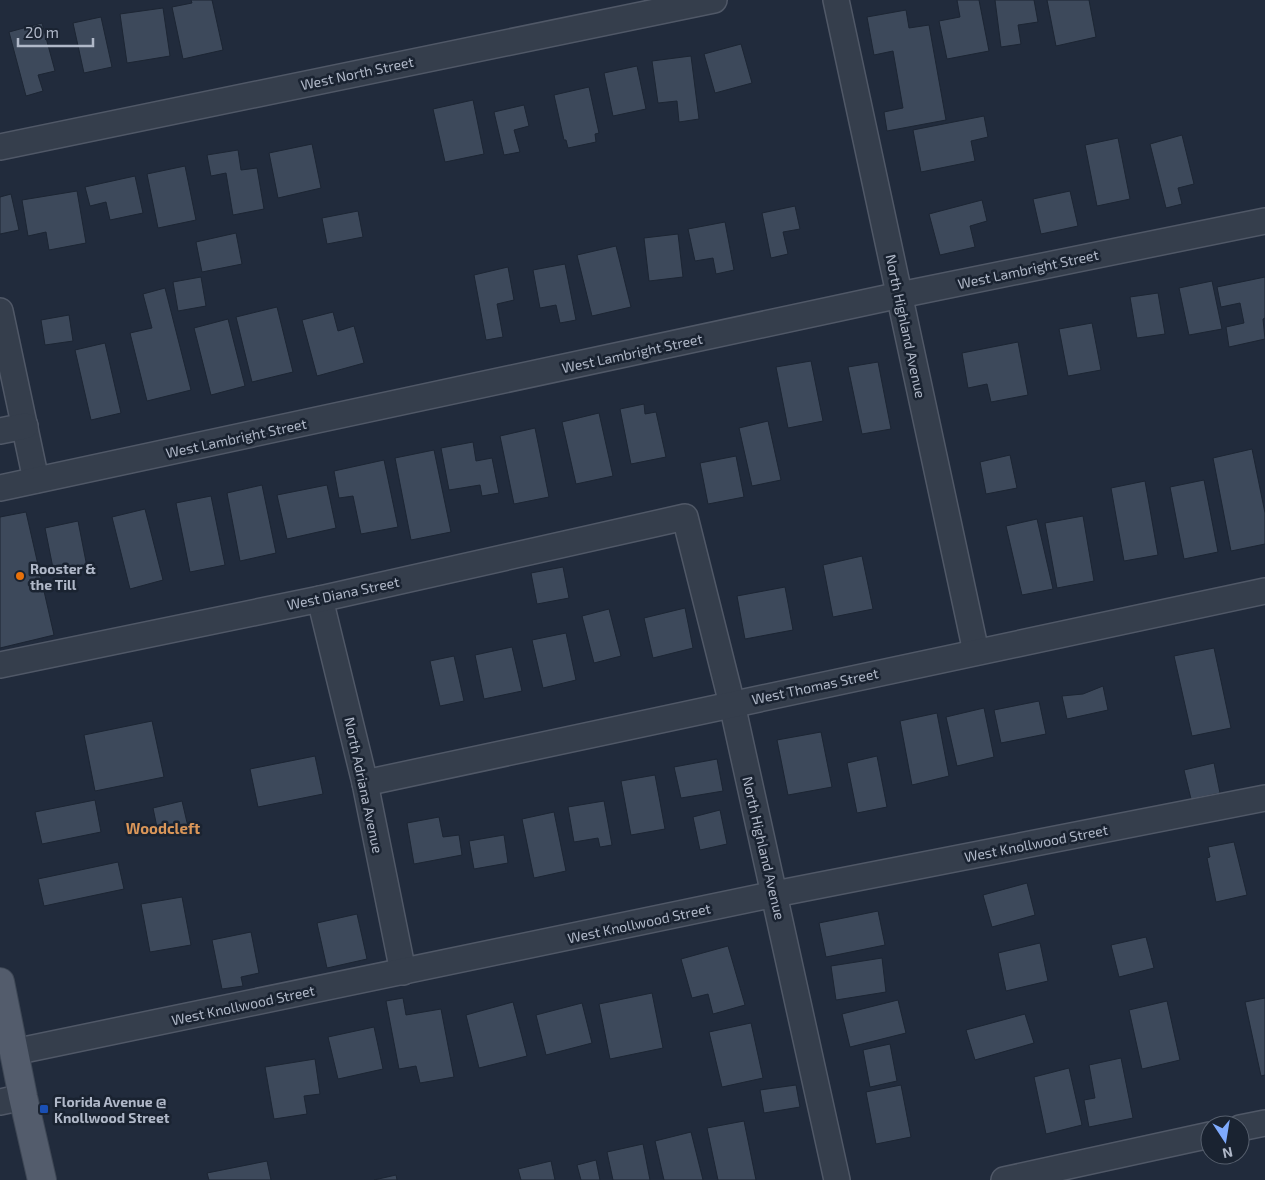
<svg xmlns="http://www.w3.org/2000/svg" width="1265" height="1180" font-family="'Exo 2',sans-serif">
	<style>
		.building { fill: #3d495b; stroke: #1c2533 }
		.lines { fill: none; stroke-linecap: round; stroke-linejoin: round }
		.minor-casing { stroke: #505867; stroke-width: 28 }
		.major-casing { stroke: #3e4755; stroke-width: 30 }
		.minor { stroke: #353e4c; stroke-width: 25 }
		.major { stroke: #535c6c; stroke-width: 28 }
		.food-dot { fill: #e8710a; stroke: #1a2331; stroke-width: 2 }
		.transit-dot { fill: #1a4fb4; stroke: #1a2331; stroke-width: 2 }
		.labels { text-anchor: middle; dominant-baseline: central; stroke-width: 5; stroke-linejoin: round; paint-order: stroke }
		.street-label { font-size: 14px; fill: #b0b8c8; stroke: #1a2331 }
		.poi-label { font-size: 14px; font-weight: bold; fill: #b0b8c8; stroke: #1a2331; text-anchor: start }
		.neighbourhood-label { font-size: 15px; font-weight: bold; fill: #da9659; stroke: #1a2331 }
	</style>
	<rect width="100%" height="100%" fill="#212b3c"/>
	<!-- building -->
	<g class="building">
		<polygon points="191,0 212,0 223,50 183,59 172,7 192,3"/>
		<polygon points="957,0 979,0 989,51 947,59 939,21 960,17"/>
		<polygon points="995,0 1034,0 1038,22 1018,25 1021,44 1001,47"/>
		<polygon points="1047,0 1089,0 1096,37 1056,46"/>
		<polygon points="163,8 170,56 127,63 120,14"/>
		<polygon points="906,10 909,28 929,25 946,120 887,131 884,112 903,108 893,51 874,55 867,17"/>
		<polygon points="101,17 112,67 84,73 73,23"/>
		<polygon points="42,23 55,71 38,75 43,91 26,96 9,32"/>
		<polygon points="741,44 752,83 715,93 704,54"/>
		<polygon points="691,56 699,119 679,122 677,101 658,103 652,61"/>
		<polygon points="637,66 646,109 613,116 604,73"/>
		<polygon points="589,87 599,133 595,134 596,142 568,148 566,140 564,140 554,95"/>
		<polygon points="473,100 484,154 445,162 433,109"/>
		<polygon points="524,105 529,126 514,130 520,152 504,155 494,112"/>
		<polygon points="984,116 988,137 971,141 975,161 921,172 913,130"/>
		<polygon points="1182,135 1194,184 1178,188 1182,204 1166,208 1150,144"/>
		<polygon points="1118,138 1130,199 1097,206 1085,145"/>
		<polygon points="312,144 321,188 278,198 269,153"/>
		<polygon points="238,150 241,170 257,168 264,209 233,215 226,173 211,176 207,155"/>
		<polygon points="185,166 196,220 158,228 147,174"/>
		<polygon points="135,176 143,213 110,220 106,202 90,206 85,187"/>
		<polygon points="77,191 86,243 49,250 46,232 28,236 22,200"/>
		<polygon points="1070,191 1078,226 1041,234 1033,199"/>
		<polygon points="11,194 19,230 0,234 0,197"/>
		<polygon points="982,200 987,221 970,226 975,247 940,255 929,214"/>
		<polygon points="795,206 800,229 783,232 788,254 771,258 762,213"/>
		<polygon points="358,211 363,237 327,244 322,218"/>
		<polygon points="725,222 734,270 716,274 713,258 695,261 688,229"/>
		<polygon points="236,233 242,264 202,272 196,242"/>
		<polygon points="678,234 683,277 649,281 644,238"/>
		<polygon points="616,246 631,307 592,316 577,255"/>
		<polygon points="565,264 576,320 560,323 556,305 540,308 533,270"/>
		<polygon points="508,267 514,300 497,304 503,337 486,340 474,275"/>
		<polygon points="201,277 206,306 178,311 173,282"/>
		<polygon points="1265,277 1265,318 1263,319 1265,339 1229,347 1226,327 1244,323 1240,303 1221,307 1217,287"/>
		<polygon points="1212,281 1222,329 1189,335 1179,288"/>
		<polygon points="165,288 191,390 147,401 130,333 152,328 143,294"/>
		<polygon points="1158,293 1165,334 1137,338 1130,297"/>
		<polygon points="277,307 293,372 252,382 236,317"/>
		<polygon points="333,312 338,331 354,326 364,363 317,376 302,320"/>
		<polygon points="69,315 73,341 45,345 41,320"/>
		<polygon points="228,319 245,386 211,395 194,328"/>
		<polygon points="1092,323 1101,370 1068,376 1059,329"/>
		<polygon points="1018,342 1028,395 991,402 987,384 968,388 962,353"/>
		<polygon points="105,343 121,413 91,420 75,350"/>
		<polygon points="811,361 823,421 788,428 776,367"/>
		<polygon points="878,362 891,429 862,434 848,367"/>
		<polygon points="644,404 645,414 656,412 666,457 631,464 620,409"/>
		<polygon points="599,413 613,476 576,484 562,422"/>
		<polygon points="768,421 781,480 752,486 739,428"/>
		<polygon points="535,428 549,497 514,504 500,436"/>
		<polygon points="473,442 476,461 492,458 499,493 482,496 480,485 449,490 441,448"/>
		<polygon points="1252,449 1265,513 1265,544 1231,551 1213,458"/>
		<polygon points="434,450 451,532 411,540 395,458"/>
		<polygon points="1010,455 1017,488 986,494 980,462"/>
		<polygon points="736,456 744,497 708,504 700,463"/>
		<polygon points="384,460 398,527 361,534 353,496 339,498 334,471"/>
		<polygon points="1204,480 1218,552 1184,559 1170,487"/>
		<polygon points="1145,481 1158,555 1124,561 1111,488"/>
		<polygon points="262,485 276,553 240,561 227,493"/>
		<polygon points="327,485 336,528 287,539 277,495"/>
		<polygon points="211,496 225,565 190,572 176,503"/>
		<polygon points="145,509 163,580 130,589 112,517"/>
		<polygon points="26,512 54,635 0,648 0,517"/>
		<polygon points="1083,516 1094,581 1057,588 1045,523"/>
		<polygon points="1037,519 1053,589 1022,595 1006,526"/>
		<polygon points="78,521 87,567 54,573 45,528"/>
		<polygon points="862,556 873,609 833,617 823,565"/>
		<polygon points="563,567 569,598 537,604 531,573"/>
		<polygon points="785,587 793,630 745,639 737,596"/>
		<polygon points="685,608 693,648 653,658 644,618"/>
		<polygon points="609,609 621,656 594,663 582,616"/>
		<polygon points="566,633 576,680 543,688 532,640"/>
		<polygon points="512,647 522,691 484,699 475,655"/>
		<polygon points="1214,648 1231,728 1192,736 1174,656"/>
		<polygon points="454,656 464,701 440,706 430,661"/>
		<polygon points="1103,686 1108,710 1067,719 1062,696 1083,694"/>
		<polygon points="1039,701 1046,734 1001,743 994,710"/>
		<polygon points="984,708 994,757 957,766 946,717"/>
		<polygon points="937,713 949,776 912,785 900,721"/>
		<polygon points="152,721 164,777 95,791 84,735"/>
		<polygon points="821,732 832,787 788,795 777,740"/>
		<polygon points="315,756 323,794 258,807 250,769"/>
		<polygon points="877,756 887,807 857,813 847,763"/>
		<polygon points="717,759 723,791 681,798 674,767"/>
		<polygon points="1214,763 1220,793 1191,799 1184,770"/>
		<polygon points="655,775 665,829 631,835 621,781"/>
		<polygon points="95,800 101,832 42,844 35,812"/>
		<polygon points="182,801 189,831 159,837 153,808"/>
		<polygon points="604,801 612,845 600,847 598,838 574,842 568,807"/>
		<polygon points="720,810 727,844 700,850 693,817"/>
		<polygon points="554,812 566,871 534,878 522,819"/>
		<polygon points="439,817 443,837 459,835 462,855 414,864 407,823"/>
		<polygon points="504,835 508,863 474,869 469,841"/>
		<polygon points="1234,842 1247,895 1216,902 1207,858 1210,857 1208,847"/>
		<polygon points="118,862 124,889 44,906 38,879"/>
		<polygon points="1027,883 1035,915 992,927 983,895"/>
		<polygon points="182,897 191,945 150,952 141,904"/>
		<polygon points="878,911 885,945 826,957 819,923"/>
		<polygon points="357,914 367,959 327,968 317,923"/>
		<polygon points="251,932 259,973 241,977 243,986 222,989 212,940"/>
		<polygon points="1146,937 1154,968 1119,977 1111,945"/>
		<polygon points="1040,943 1048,981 1006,991 998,953"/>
		<polygon points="728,946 745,1005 713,1014 708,994 692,998 681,959"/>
		<polygon points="882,958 886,992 836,1000 831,966"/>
		<polygon points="652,993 663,1048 610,1059 599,1004"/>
		<polygon points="403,998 406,1015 441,1009 454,1077 420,1083 416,1066 399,1069 386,1001"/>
		<polygon points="1265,998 1265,1075 1261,1076 1245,1002"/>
		<polygon points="898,1000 906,1033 850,1047 842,1014"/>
		<polygon points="1167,1001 1180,1060 1142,1069 1129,1010"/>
		<polygon points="513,1002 527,1056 479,1068 466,1015"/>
		<polygon points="582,1003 592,1043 546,1055 536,1015"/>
		<polygon points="1025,1014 1034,1043 975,1060 966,1030"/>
		<polygon points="751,1023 763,1078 722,1087 709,1032"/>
		<polygon points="374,1027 383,1069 338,1079 328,1037"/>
		<polygon points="890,1044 897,1081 870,1087 863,1050"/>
		<polygon points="1121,1058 1133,1118 1089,1127 1084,1100 1095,1098 1089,1065"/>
		<polygon points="315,1059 320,1094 304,1096 307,1114 274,1119 265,1067"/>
		<polygon points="1069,1068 1082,1125 1046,1134 1034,1077"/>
		<polygon points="796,1085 800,1107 764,1113 760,1090"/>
		<polygon points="901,1085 911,1137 876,1144 866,1092"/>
		<polygon points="744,1121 756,1180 718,1180 707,1128"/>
		<polygon points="691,1132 703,1180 664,1180 655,1141"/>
		<polygon points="643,1144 650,1180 613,1180 607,1152"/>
		<polygon points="596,1160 600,1180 581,1180 577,1165"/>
		<polygon points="267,1161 271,1180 209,1180 207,1173"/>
		<polygon points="551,1161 555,1180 521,1180 518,1169"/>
		<polygon points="396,1175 397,1180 374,1180"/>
	</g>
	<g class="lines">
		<defs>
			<g id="minor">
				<polyline points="836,0 976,652"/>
				<polyline points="0,147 714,0"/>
				<polyline points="0,311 36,480"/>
				<polyline points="0,431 25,426"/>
				<polyline points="0,488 900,295 1265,221"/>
				<polyline points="320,599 365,783 403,972"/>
				<polyline points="0,665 320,599 685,517 732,704 837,1180"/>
				<polyline points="365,783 1265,591"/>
				<polyline points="14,1052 775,894 1265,798"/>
				<polyline points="0,1102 23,1097"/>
				<polyline points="1240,1128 1265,1123"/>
				<polyline points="1004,1180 1210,1135"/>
			</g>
			<polyline id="major" points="0,982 23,1097 42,1180"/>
		</defs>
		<!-- minor casing -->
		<use href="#minor" class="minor-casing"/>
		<!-- major casing -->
		<use href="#major" class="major-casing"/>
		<!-- minor -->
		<use href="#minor" class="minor"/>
		<!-- major -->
		<use href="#major" class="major"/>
	</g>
	<!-- markers -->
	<circle class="food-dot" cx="20" cy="576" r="5"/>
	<rect class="transit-dot" x="39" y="1104" width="10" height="10" rx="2.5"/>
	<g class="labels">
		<!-- street labels -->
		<g class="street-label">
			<text transform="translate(357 73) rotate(-12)">West North Street</text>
			<text transform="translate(1028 269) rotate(-12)">West Lambright Street</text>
			<text transform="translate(906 326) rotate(78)">North Highland Avenue</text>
			<text transform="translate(632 353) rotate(-12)">West Lambright Street</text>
			<text transform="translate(236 438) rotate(-12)">West Lambright Street</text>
			<text transform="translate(343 593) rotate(-12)">West Diana Street</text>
			<text transform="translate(815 686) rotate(-12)">West Thomas Street</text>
			<text transform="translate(364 785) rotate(78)">North Adriana Avenue</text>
			<text transform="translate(1036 843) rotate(-11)">West Knollwood Street</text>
			<text transform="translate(764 848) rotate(77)">North Highland Avenue</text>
			<text transform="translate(639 923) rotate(-12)">West Knollwood Street</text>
			<text transform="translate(243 1005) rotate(-12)">West Knollwood Street</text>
		</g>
		<!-- poi labels -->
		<g class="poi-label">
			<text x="30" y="568">Rooster &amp;<tspan x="30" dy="16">the Till</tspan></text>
			<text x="54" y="1101">Florida Avenue @<tspan x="54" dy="16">Knollwood Street</tspan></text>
		</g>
		<!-- neighbourhood labels -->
		<g class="neighbourhood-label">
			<text x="163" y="828">Woodcleft</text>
		</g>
	</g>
	<!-- north arrow -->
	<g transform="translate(1225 1140) rotate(168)"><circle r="24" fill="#1a2331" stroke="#565f6d"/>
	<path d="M0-4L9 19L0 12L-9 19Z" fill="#7fabfe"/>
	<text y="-8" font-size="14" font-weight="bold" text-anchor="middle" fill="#b0b8c8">N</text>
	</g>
	<!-- scale -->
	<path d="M18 38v8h75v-8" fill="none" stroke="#b0b8c8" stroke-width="2.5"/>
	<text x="25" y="38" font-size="15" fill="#b0b8c8" stroke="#1a2331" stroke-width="4" paint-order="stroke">20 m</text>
</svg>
